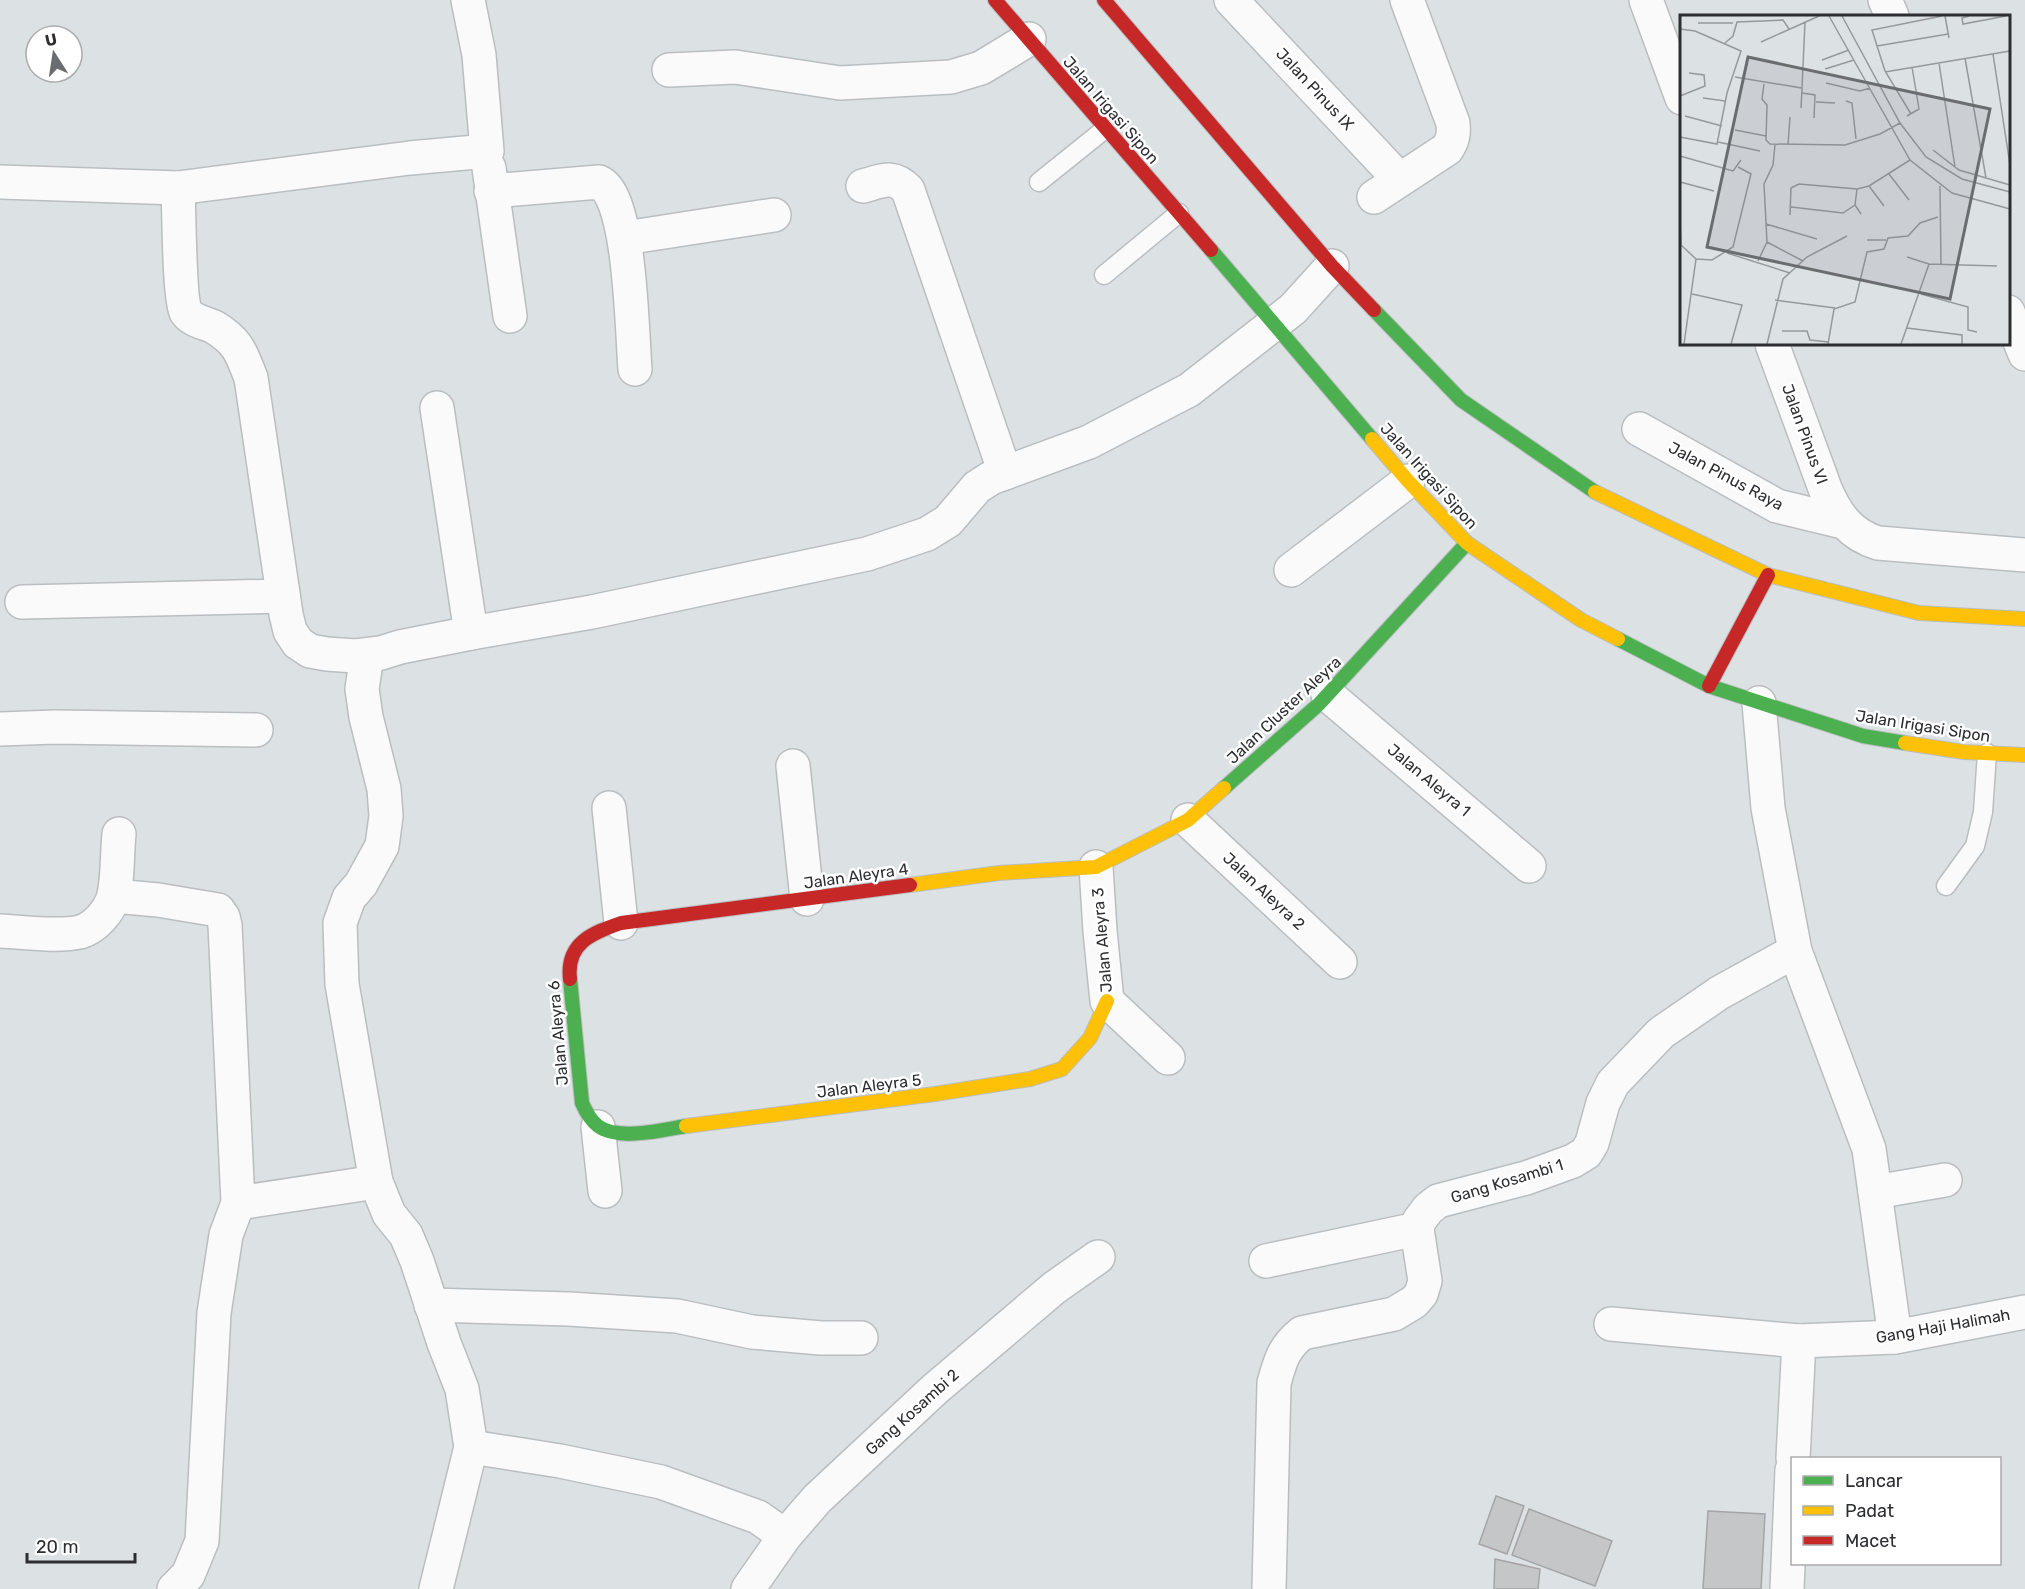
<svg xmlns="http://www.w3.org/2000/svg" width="2025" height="1589" font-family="Rubik,sans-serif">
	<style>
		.building { fill: #c5c6c7; stroke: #a5a5a6; stroke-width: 1.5 }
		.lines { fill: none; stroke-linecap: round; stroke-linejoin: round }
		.lane-casing { stroke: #babec0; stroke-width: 21 }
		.street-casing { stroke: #babec0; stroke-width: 36 }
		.fast-casing { stroke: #babec0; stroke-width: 16 }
		.slow-casing { stroke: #babec0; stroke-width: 16 }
		.jam-casing { stroke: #babec0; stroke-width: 16 }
		.lane { stroke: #fafafb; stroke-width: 18 }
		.street { stroke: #fafafb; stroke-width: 33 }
		.fast { stroke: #4caf50; stroke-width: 14 }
		.slow { stroke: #ffc107; stroke-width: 14 }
		.jam { stroke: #c62828; stroke-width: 14 }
		.labels { text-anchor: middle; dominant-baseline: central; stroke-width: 5; stroke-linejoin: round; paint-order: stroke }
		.street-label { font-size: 16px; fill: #2c2e31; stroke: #fff }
		.inset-road { fill: none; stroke: #96999c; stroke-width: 1.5 }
		.view { fill: #6a6d70; fill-opacity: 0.15; stroke: #6a6d70; stroke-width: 3 }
		.inset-edge { fill: none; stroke: #2c2e31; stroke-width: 3 }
	</style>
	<rect width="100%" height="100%" fill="#dce1e4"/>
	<!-- building -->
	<g class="building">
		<polygon points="1496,1496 1524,1506 1507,1554 1479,1544"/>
		<polygon points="1529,1509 1612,1541 1595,1586 1512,1555"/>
		<polygon points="1708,1511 1765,1514 1761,1589 1703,1589"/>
		<polygon points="1495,1559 1540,1569 1538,1589 1494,1589"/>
	</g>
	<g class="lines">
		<defs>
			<g id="lane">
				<polyline points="1039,182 1105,129"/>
				<polyline points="1104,275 1179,213"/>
				<polyline points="1946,886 1975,846 1983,812 1987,753"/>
			</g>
			<g id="street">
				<polyline points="1231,0 1399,179"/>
				<polyline points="1646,0 1682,98"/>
				<polyline points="1885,0 1892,16"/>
				<polyline points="669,70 735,67 840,83 951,77 981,68 1029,39"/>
				<polyline points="489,168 510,316"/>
				<polyline points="0,182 178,188 410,158 487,151 479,55 468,0"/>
				<path d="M863,186C882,181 893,174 908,190L1005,473"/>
				<path d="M178,188C179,208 179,299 186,312C192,321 206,323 214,327C239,342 241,353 251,378L286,614L290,631L298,643L310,651L327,654L355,656L381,653L400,647L471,633L592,612L867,554L927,534L948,521L977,487L991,478L1089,442L1189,390L1293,309L1332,266"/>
				<path d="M491,191L599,182C631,195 632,336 635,369"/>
				<path d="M1374,197L1447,149C1453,140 1454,134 1453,123L1407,0"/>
				<polyline points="625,238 774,215"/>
				<polyline points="2008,312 2025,354"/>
				<path d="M1772,344L1826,491C1837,516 1851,535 1878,543L2025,555"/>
				<polyline points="437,408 471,633"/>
				<polyline points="1639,429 1777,506 1843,522"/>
				<polyline points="1291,570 1408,481"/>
				<polyline points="22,602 283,596"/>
				<polyline points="367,655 362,689 366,717 384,789 386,816 382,846 361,884 349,898 340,923 342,984 376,1182 389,1214 406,1235 417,1261 444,1343 462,1389 471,1447 436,1589"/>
				<polyline points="1328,695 1529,866"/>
				<polyline points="1759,703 1768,808 1795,951 1869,1149 1895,1337"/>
				<polyline points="0,729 55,727 256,730"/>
				<polyline points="793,766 807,899"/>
				<polyline points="609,808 621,923"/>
				<polyline points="1188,820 1340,962"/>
				<polyline points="1096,867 1100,931 1107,1001 1168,1058"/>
				<polyline points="114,896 158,900 218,910 223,917 225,925 238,1203 226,1235 214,1313 202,1541 188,1575 174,1589"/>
				<path d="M0,931C24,932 57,937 80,932C95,928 110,911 114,895C118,876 117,854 119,834"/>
				<polyline points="598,1127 605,1191"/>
				<polyline points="1875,1192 1945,1180"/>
				<polyline points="238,1203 376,1182"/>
				<polyline points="1266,1261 1417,1229"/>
				<polyline points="431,1305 569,1309 677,1316 752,1332 821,1338 861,1338"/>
				<polyline points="1611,1324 1799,1341"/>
				<polyline points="471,1447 560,1461 661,1482 758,1517 785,1536"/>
				<polyline points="1793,1458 1799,1341 1895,1337 2025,1312"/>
				<polyline points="748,1589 785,1536 817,1499 935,1389 1054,1288 1098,1257"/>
				<path d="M1269,1589L1274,1383C1280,1362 1283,1348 1302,1333L1394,1314L1414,1302L1421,1294L1425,1281L1417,1229L1419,1221L1428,1209L1438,1201L1526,1178L1573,1161L1586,1153L1592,1143L1603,1103L1613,1083L1661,1033L1719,993L1795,951"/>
				<polyline points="1787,1589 1792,1470"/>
			</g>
			<g id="fast">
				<polyline points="1211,250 1372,439"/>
				<polyline points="1374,310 1461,400 1595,492"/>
				<polyline points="1618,639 1709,686 1863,736 1905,743"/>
				<polyline points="1224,788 1319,704 1467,543"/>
				<path d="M570,979L582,1103C586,1112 590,1120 598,1126C618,1141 663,1130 686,1126"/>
			</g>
			<g id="slow">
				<polyline points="1372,439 1408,481 1467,543 1581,620 1618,639"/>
				<polyline points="1595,492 1768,575 1919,613 2025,619"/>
				<polyline points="1905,743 1964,752 2025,755"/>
				<polyline points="910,885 999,873 1096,867 1188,820 1224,788"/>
				<polyline points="686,1126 935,1094 1030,1079 1062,1069 1090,1038 1107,1001"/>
			</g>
			<g id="jam">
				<polyline points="995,0 1211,250"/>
				<polyline points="1104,0 1332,266 1374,310"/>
				<polyline points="1709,686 1768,575"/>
				<path d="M570,979C566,943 592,933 621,923L910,885"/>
			</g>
		</defs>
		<!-- lane casing -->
		<use href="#lane" class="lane-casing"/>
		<!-- street casing -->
		<use href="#street" class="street-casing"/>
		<!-- fast casing -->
		<use href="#fast" class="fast-casing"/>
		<!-- slow casing -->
		<use href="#slow" class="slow-casing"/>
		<!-- jam casing -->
		<use href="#jam" class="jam-casing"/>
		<!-- lane -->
		<use href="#lane" class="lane"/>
		<!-- street -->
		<use href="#street" class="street"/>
		<!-- fast -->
		<use href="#fast" class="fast"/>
		<!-- slow -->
		<use href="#slow" class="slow"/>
		<!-- jam -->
		<use href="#jam" class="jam"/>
	</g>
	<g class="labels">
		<!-- street labels -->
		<g class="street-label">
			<text transform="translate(1315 89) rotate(47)">Jalan Pinus IX</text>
			<text transform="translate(1111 110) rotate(49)">Jalan Irigasi Sipon</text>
			<text transform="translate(1805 434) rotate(70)">Jalan Pinus VI</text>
			<text transform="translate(1429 476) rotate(48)">Jalan Irigasi Sipon</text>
			<text transform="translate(1726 476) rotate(28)">Jalan Pinus Raya</text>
			<text transform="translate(1284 710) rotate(-43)">Jalan Cluster Aleyra</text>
			<text transform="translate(1923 726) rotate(9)">Jalan Irigasi Sipon</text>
			<text transform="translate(1429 780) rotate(40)">Jalan Aleyra 1</text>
			<text transform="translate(856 876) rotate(-8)">Jalan Aleyra 4</text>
			<text transform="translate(1264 891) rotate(43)">Jalan Aleyra 2</text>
			<text transform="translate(1102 940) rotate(-95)">Jalan Aleyra 3</text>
			<text transform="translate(558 1033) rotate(-95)">Jalan Aleyra 6</text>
			<text transform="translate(869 1086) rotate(-7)">Jalan Aleyra 5</text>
			<text transform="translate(1507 1181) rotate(-17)">Gang Kosambi 1</text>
			<text transform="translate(1943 1326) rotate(-10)">Gang Haji Halimah</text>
			<text transform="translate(912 1412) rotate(-42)">Gang Kosambi 2</text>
		</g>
	</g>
	<!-- overview -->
	<g transform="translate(1680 15)">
		<rect width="330" height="330" fill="#dce1e4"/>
		<path class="inset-road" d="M149,1L230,145L272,178L330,194M162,1L220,108L246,142L282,164L330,177M265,1L269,23M289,1L282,3L283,9L326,1M18,8H53M0,14L15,16L61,36L47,78L37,129L0,122M81,27L139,1M45,28L53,21L57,7L103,5L109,14M197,31L268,19M313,39L330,150M285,43L306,163M142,45L169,35M259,48L275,152M145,54L174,45M205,57L330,36M55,62L122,73L125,7M146,68L180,76L190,73M84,69L82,84L87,90L86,125L90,129L165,130L200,119L220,108M122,78L135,80L134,103M0,81L25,71L24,60L9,58M23,83L45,86M166,86L172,88L176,124M136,87L155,88M121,93L122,74M231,99L205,56L192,15L262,1M5,101L42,111M227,101L239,94L232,52M55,115L86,121M38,127L80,136M108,130L110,102M253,135L279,155L330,170M0,141L53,156L61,145M209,159L229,185M0,167L34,176M119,169L177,174L189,171L230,145M189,171L204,191M260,171L261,250M177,174L175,190L181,199M111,192L163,198L175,190M110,200L111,173L119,169M0,207L1,230L16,244L4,329M86,209L137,224M187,225H206M87,227L123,246M47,238L110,258M227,242L249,249M16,244L32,245L53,232L71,159L58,152M78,246L87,227L84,169L93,150L95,130M12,279L62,290L51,329M241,279L288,292V315L297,317M95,285L155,293M227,313L282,320V329M102,316H127L130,325L148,327M87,329L103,264L127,242L167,221M148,329L154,294L175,287L187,237L204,234L208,223L228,221L240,208L258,202M221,329L249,249L317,251"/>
		<path class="view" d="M68,42L310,94L270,284L27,232Z"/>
		<rect width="330" height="330" class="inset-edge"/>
	</g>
	<!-- legend -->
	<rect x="1791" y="1457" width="210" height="108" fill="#ffffff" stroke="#ababad" stroke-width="1.5"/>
	<rect x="1803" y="1476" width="30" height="9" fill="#4caf50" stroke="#ababad" stroke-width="1.5"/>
	<text x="1845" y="1487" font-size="18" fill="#2c2e31">Lancar</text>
	<rect x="1803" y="1506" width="30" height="9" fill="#ffc107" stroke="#ababad" stroke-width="1.5"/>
	<text x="1845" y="1517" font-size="18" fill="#2c2e31">Padat</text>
	<rect x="1803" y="1536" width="30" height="9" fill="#c62828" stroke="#ababad" stroke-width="1.5"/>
	<text x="1845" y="1547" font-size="18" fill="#2c2e31">Macet</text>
	<!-- north arrow -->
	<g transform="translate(54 54) rotate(348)"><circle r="28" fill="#ffffff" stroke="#ababad" stroke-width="1.5"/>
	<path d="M0-4.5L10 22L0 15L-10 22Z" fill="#6a6d70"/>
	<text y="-9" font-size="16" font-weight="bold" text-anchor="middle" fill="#2c2e31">U</text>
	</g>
	<!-- scale -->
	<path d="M27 1553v9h108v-9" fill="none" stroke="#2c2e31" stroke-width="3"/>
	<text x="36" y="1553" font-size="18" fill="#2c2e31" stroke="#ffffff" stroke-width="4.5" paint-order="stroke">20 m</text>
</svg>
